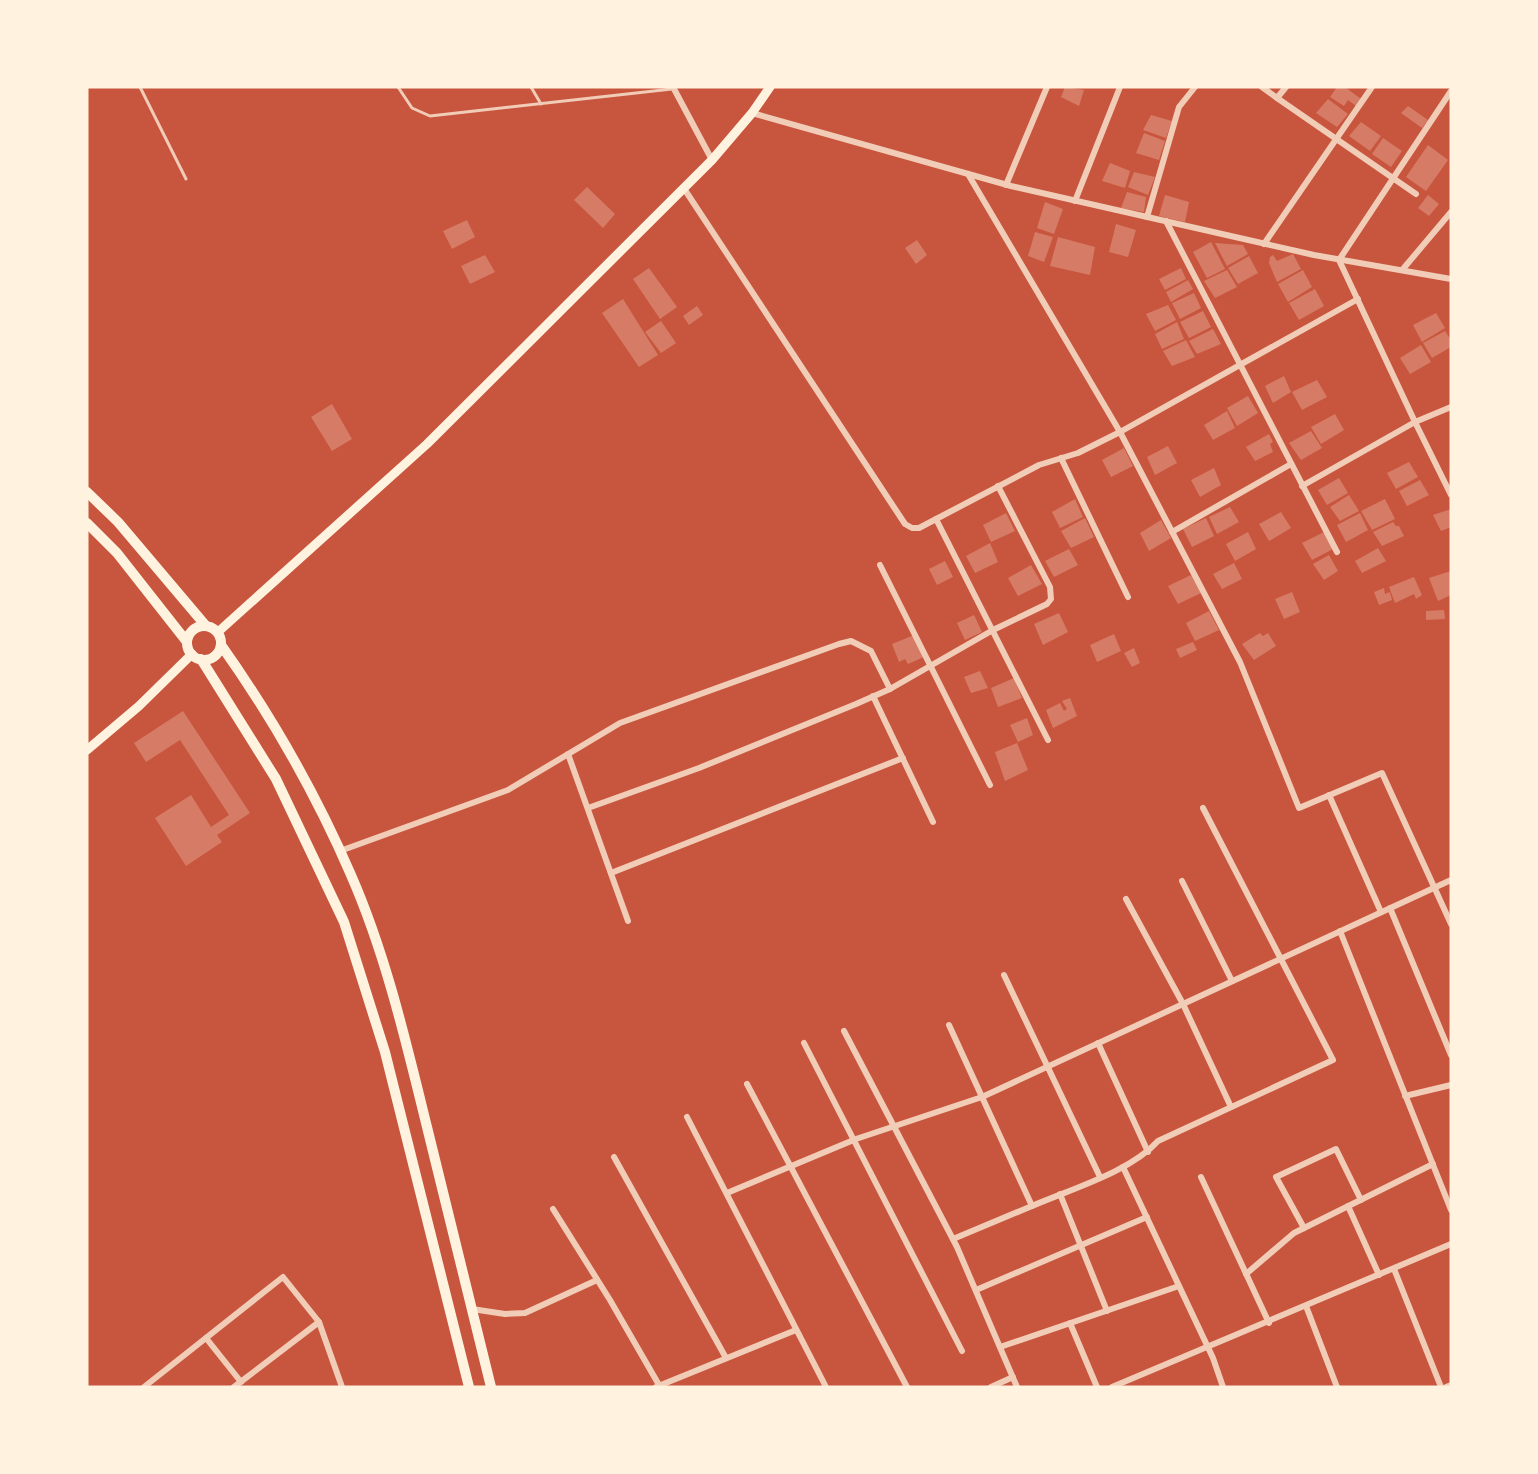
<svg xmlns="http://www.w3.org/2000/svg" width="1538" height="1474" font-family="'Public Sans',sans-serif">
	<style>
		.building { fill: #d67c66 }
		.lines { fill: none; stroke-linecap: round; stroke-linejoin: round }
		.service { stroke: #f1ccb7; stroke-width: 3 }
		.minor { stroke: #f1ccb7; stroke-width: 6 }
		.primary { stroke: #fff3e0; stroke-width: 9 }
		.trunk { stroke: #fff3e0; stroke-width: 10 }
	</style>
	<rect width="100%" height="100%" fill="#c8553d"/>
	<!-- building -->
	<g class="building">
		<polygon points="1065,87 1084,90 1079,106 1061,97"/>
		<polygon points="1337,87 1345,87 1361,99 1356,106 1348,100 1344,106 1330,97"/>
		<polygon points="1328,99 1348,114 1337,127 1316,113"/>
		<polygon points="1408,106 1428,120 1422,128 1401,113"/>
		<polygon points="1151,115 1172,121 1166,138 1143,130"/>
		<polygon points="1361,122 1381,136 1370,151 1349,136"/>
		<polygon points="1144,133 1165,141 1159,160 1136,153"/>
		<polygon points="1383,138 1402,151 1391,167 1372,154"/>
		<polygon points="1428,145 1448,160 1426,191 1406,177"/>
		<polygon points="1110,163 1130,171 1125,188 1102,181"/>
		<polygon points="1134,172 1155,177 1148,195 1128,187"/>
		<polygon points="587,187 615,214 603,228 574,200"/>
		<polygon points="1127,192 1146,197 1144,212 1121,208"/>
		<polygon points="1165,195 1189,202 1185,222 1159,216"/>
		<polygon points="1428,195 1439,204 1429,216 1418,208"/>
		<polygon points="1045,202 1063,209 1054,234 1037,228"/>
		<polygon points="467,220 475,237 452,249 443,231"/>
		<polygon points="1116,224 1136,230 1128,257 1109,252"/>
		<polygon points="1035,232 1053,237 1044,262 1028,256"/>
		<polygon points="1058,237 1095,247 1090,275 1050,266"/>
		<polygon points="917,240 927,255 916,264 905,248"/>
		<polygon points="1211,242 1225,269 1207,278 1193,252"/>
		<polygon points="1215,243 1243,245 1248,254 1227,266"/>
		<polygon points="1293,254 1301,269 1277,282 1269,263 1270,257 1273,255 1277,261"/>
		<polygon points="485,255 495,272 470,284 461,266"/>
		<polygon points="1249,256 1258,273 1238,284 1228,268"/>
		<polygon points="649,268 677,307 660,319 633,279"/>
		<polygon points="1181,268 1186,279 1165,290 1159,279"/>
		<polygon points="1227,270 1237,287 1215,298 1204,281"/>
		<polygon points="1303,270 1312,287 1288,302 1278,284"/>
		<polygon points="1188,280 1193,289 1171,302 1166,292"/>
		<polygon points="1315,289 1324,306 1299,320 1289,303"/>
		<polygon points="1194,293 1201,308 1180,319 1172,303"/>
		<polygon points="623,299 658,355 639,367 602,313"/>
		<polygon points="1168,305 1176,320 1155,331 1146,314"/>
		<polygon points="697,306 703,315 689,325 683,316"/>
		<polygon points="1203,311 1211,327 1189,338 1180,322"/>
		<polygon points="1436,313 1445,328 1422,342 1413,325"/>
		<polygon points="661,321 676,343 661,353 645,332"/>
		<polygon points="1177,322 1184,339 1162,349 1155,334"/>
		<polygon points="1213,329 1221,344 1197,354 1189,341"/>
		<polygon points="1445,331 1451,340 1451,347 1432,358 1423,343"/>
		<polygon points="1186,340 1195,357 1172,366 1163,351"/>
		<polygon points="1421,345 1431,362 1410,374 1400,358"/>
		<polygon points="1284,376 1291,392 1273,403 1265,386"/>
		<polygon points="1317,380 1327,397 1302,410 1292,392"/>
		<polygon points="1248,396 1258,413 1237,426 1227,408"/>
		<polygon points="332,404 352,439 332,451 311,417"/>
		<polygon points="1227,411 1235,428 1213,440 1204,425"/>
		<polygon points="1335,414 1344,430 1321,444 1311,427"/>
		<polygon points="1311,431 1322,448 1301,460 1289,443"/>
		<polygon points="1269,434 1273,442 1270,444 1273,452 1255,461 1246,447"/>
		<polygon points="1168,446 1177,463 1155,475 1147,457"/>
		<polygon points="1124,448 1133,466 1111,477 1102,460"/>
		<polygon points="1409,462 1418,477 1396,489 1387,473"/>
		<polygon points="1214,468 1221,485 1200,497 1191,480"/>
		<polygon points="1339,478 1348,493 1327,505 1318,490"/>
		<polygon points="1420,480 1429,495 1407,506 1399,491"/>
		<polygon points="1349,495 1359,511 1340,521 1330,507"/>
		<polygon points="1075,499 1083,517 1060,528 1052,512"/>
		<polygon points="1385,499 1395,519 1372,530 1361,511"/>
		<polygon points="1230,507 1239,522 1217,534 1209,517"/>
		<polygon points="1451,509 1451,527 1441,531 1433,515"/>
		<polygon points="1281,512 1291,528 1269,541 1259,524"/>
		<polygon points="1006,513 1015,531 991,542 983,525"/>
		<polygon points="1360,513 1368,530 1346,542 1337,525"/>
		<polygon points="1085,518 1094,537 1071,548 1061,531"/>
		<polygon points="1206,518 1214,536 1192,547 1183,529"/>
		<polygon points="1161,520 1171,538 1149,551 1140,533"/>
		<polygon points="1393,522 1396,526 1399,526 1404,536 1382,546 1373,532"/>
		<polygon points="1248,532 1256,549 1235,561 1226,544"/>
		<polygon points="1324,532 1333,549 1312,560 1302,543"/>
		<polygon points="990,543 998,562 975,573 966,556"/>
		<polygon points="1378,548 1386,561 1362,573 1355,561"/>
		<polygon points="1069,549 1078,565 1054,577 1045,561"/>
		<polygon points="1329,555 1338,571 1324,580 1313,564"/>
		<polygon points="945,561 953,577 937,585 929,569"/>
		<polygon points="1234,563 1242,579 1222,589 1213,574"/>
		<polygon points="1031,565 1042,584 1018,596 1008,578"/>
		<polygon points="1451,571 1451,595 1438,601 1429,578"/>
		<polygon points="1191,575 1201,593 1178,604 1168,586"/>
		<polygon points="1414,577 1422,595 1416,599 1414,594 1395,603 1389,587"/>
		<polygon points="1384,588 1385,594 1390,592 1392,600 1379,605 1374,592"/>
		<polygon points="1292,592 1300,612 1284,619 1275,599"/>
		<polygon points="1444,610 1445,619 1426,620 1426,611"/>
		<polygon points="1209,611 1219,630 1195,641 1186,623"/>
		<polygon points="1059,613 1068,632 1043,645 1034,624"/>
		<polygon points="974,615 982,632 965,640 957,623"/>
		<polygon points="1260,633 1263,636 1268,633 1276,646 1254,660 1242,644"/>
		<polygon points="1114,634 1121,651 1097,662 1090,645"/>
		<polygon points="914,635 924,657 908,664 905,659 899,662 892,644"/>
		<polygon points="1193,642 1197,650 1180,658 1176,649"/>
		<polygon points="1134,648 1140,663 1132,667 1124,653"/>
		<polygon points="980,671 988,688 971,693 964,677"/>
		<polygon points="1014,678 1022,698 998,707 991,688"/>
		<polygon points="1070,698 1077,716 1053,728 1046,710 1060,703 1064,711 1067,709 1062,701"/>
		<polygon points="183,711 250,813 217,835 222,842 186,866 155,818 191,795 211,827 229,815 180,740 146,762 134,743"/>
		<polygon points="1027,718 1033,735 1018,742 1010,725"/>
		<polygon points="1017,743 1028,770 1005,781 995,752"/>
	</g>
	<g class="lines">
		<!-- service -->
		<g class="service">
			<polyline points="140,87 186,179"/>
			<polyline points="398,87 412,108 430,116 672,89"/>
			<polyline points="531,87 541,104"/>
		</g>
		<!-- minor -->
		<g class="minor">
			<polyline points="673,87 712,160"/>
			<polyline points="1262,87 1277,98 1286,87"/>
			<polyline points="1451,91 1339,260 1415,422 1451,407"/>
			<polyline points="1277,98 1416,194"/>
			<polyline points="752,113 1011,186 1314,255 1451,279"/>
			<polyline points="1006,185 1047,87"/>
			<polyline points="683,187 905,524 912,528 919,528 1039,465 1078,453 1120,432 968,174"/>
			<polyline points="1075,201 1120,87"/>
			<polyline points="1147,217 1179,107 1195,87"/>
			<polyline points="1166,221 1337,552"/>
			<polyline points="1264,244 1372,87"/>
			<polyline points="1403,269 1451,212"/>
			<polyline points="1358,299 1120,432 1240,662 1299,808 1382,773 1451,924"/>
			<polyline points="1061,458 1128,597"/>
			<polyline points="1302,486 1415,422 1451,495"/>
			<polyline points="936,519 1048,740"/>
			<polyline points="1172,532 1291,464"/>
			<polyline points="880,565 990,785"/>
			<polyline points="873,696 933,822"/>
			<polyline points="568,754 628,921"/>
			<polyline points="1329,795 1381,912"/>
			<polyline points="588,808 699,768 856,704 890,689 993,630 1047,604 1051,599 1050,587 998,486"/>
			<polyline points="340,851 508,790 620,723 839,644 851,641 871,651 890,689"/>
			<polyline points="611,873 903,758"/>
			<polyline points="1182,881 1232,981"/>
			<polyline points="1126,899 1183,1004 1231,1107"/>
			<polyline points="1390,908 1451,1055"/>
			<polyline points="1340,931 1451,1210"/>
			<polyline points="1004,975 1100,1177"/>
			<polyline points="949,1025 1032,1206 953,1239"/>
			<polyline points="844,1031 957,1247 1017,1387"/>
			<polyline points="804,1043 962,1351"/>
			<polyline points="1098,1043 1148,1152"/>
			<polyline points="747,1084 907,1387"/>
			<polyline points="1405,1096 1451,1085"/>
			<polyline points="687,1117 826,1387"/>
			<polyline points="614,1157 726,1358"/>
			<polyline points="1123,1167 1213,1358 1223,1387"/>
			<polyline points="1201,1177 1269,1323"/>
			<polyline points="727,1193 856,1139 982,1097 1451,880"/>
			<polyline points="1060,1194 1107,1311"/>
			<path d="M1032,1206C1071,1189 1130,1172 1158,1141L1333,1060L1203,808"/>
			<polyline points="1348,1206 1379,1275"/>
			<polyline points="553,1209 610,1300 659,1385"/>
			<polyline points="1304,1228 1276,1177 1336,1149 1361,1200"/>
			<polyline points="1394,1269 1441,1387"/>
			<polyline points="1246,1274 1294,1233 1433,1164"/>
			<polyline points="976,1290 1147,1217"/>
			<polyline points="1306,1306 1337,1387"/>
			<polyline points="472,1309 505,1314 525,1313 597,1280"/>
			<polyline points="1070,1323 1097,1387"/>
			<polyline points="206,1338 241,1382"/>
			<polyline points="1000,1347 1179,1286"/>
			<polyline points="144,1387 283,1277 319,1322 342,1387"/>
			<polyline points="234,1387 319,1322"/>
			<polyline points="656,1387 796,1330"/>
			<polyline points="991,1387 1013,1377"/>
			<polyline points="1112,1387 1451,1244"/>
			<polyline points="1446,1387 1451,1385"/>
		</g>
		<!-- primary -->
		<g class="primary">
			<polyline points="218,632 427,444 712,160 752,113 770,87"/>
			<polyline points="87,750 139,706 192,654"/>
		</g>
		<!-- trunk -->
		<g class="trunk">
			<polyline points="87,492 118,522 206,626"/>
			<polyline points="87,523 117,553 187,642"/>
			<circle cx="204" cy="643" r="17"/>
			<path d="M221,645C272,717 316,794 351,875C386,955 406,1042 427,1127C449,1213 470,1300 491,1387"/>
			<polyline points="201,659 276,779 344,922 385,1052 469,1387"/>
		</g>
	</g>
	<!-- border -->
	<rect width="1538" height="1474" fill="none" stroke="#fff3e0" stroke-width="177"/>
</svg>
